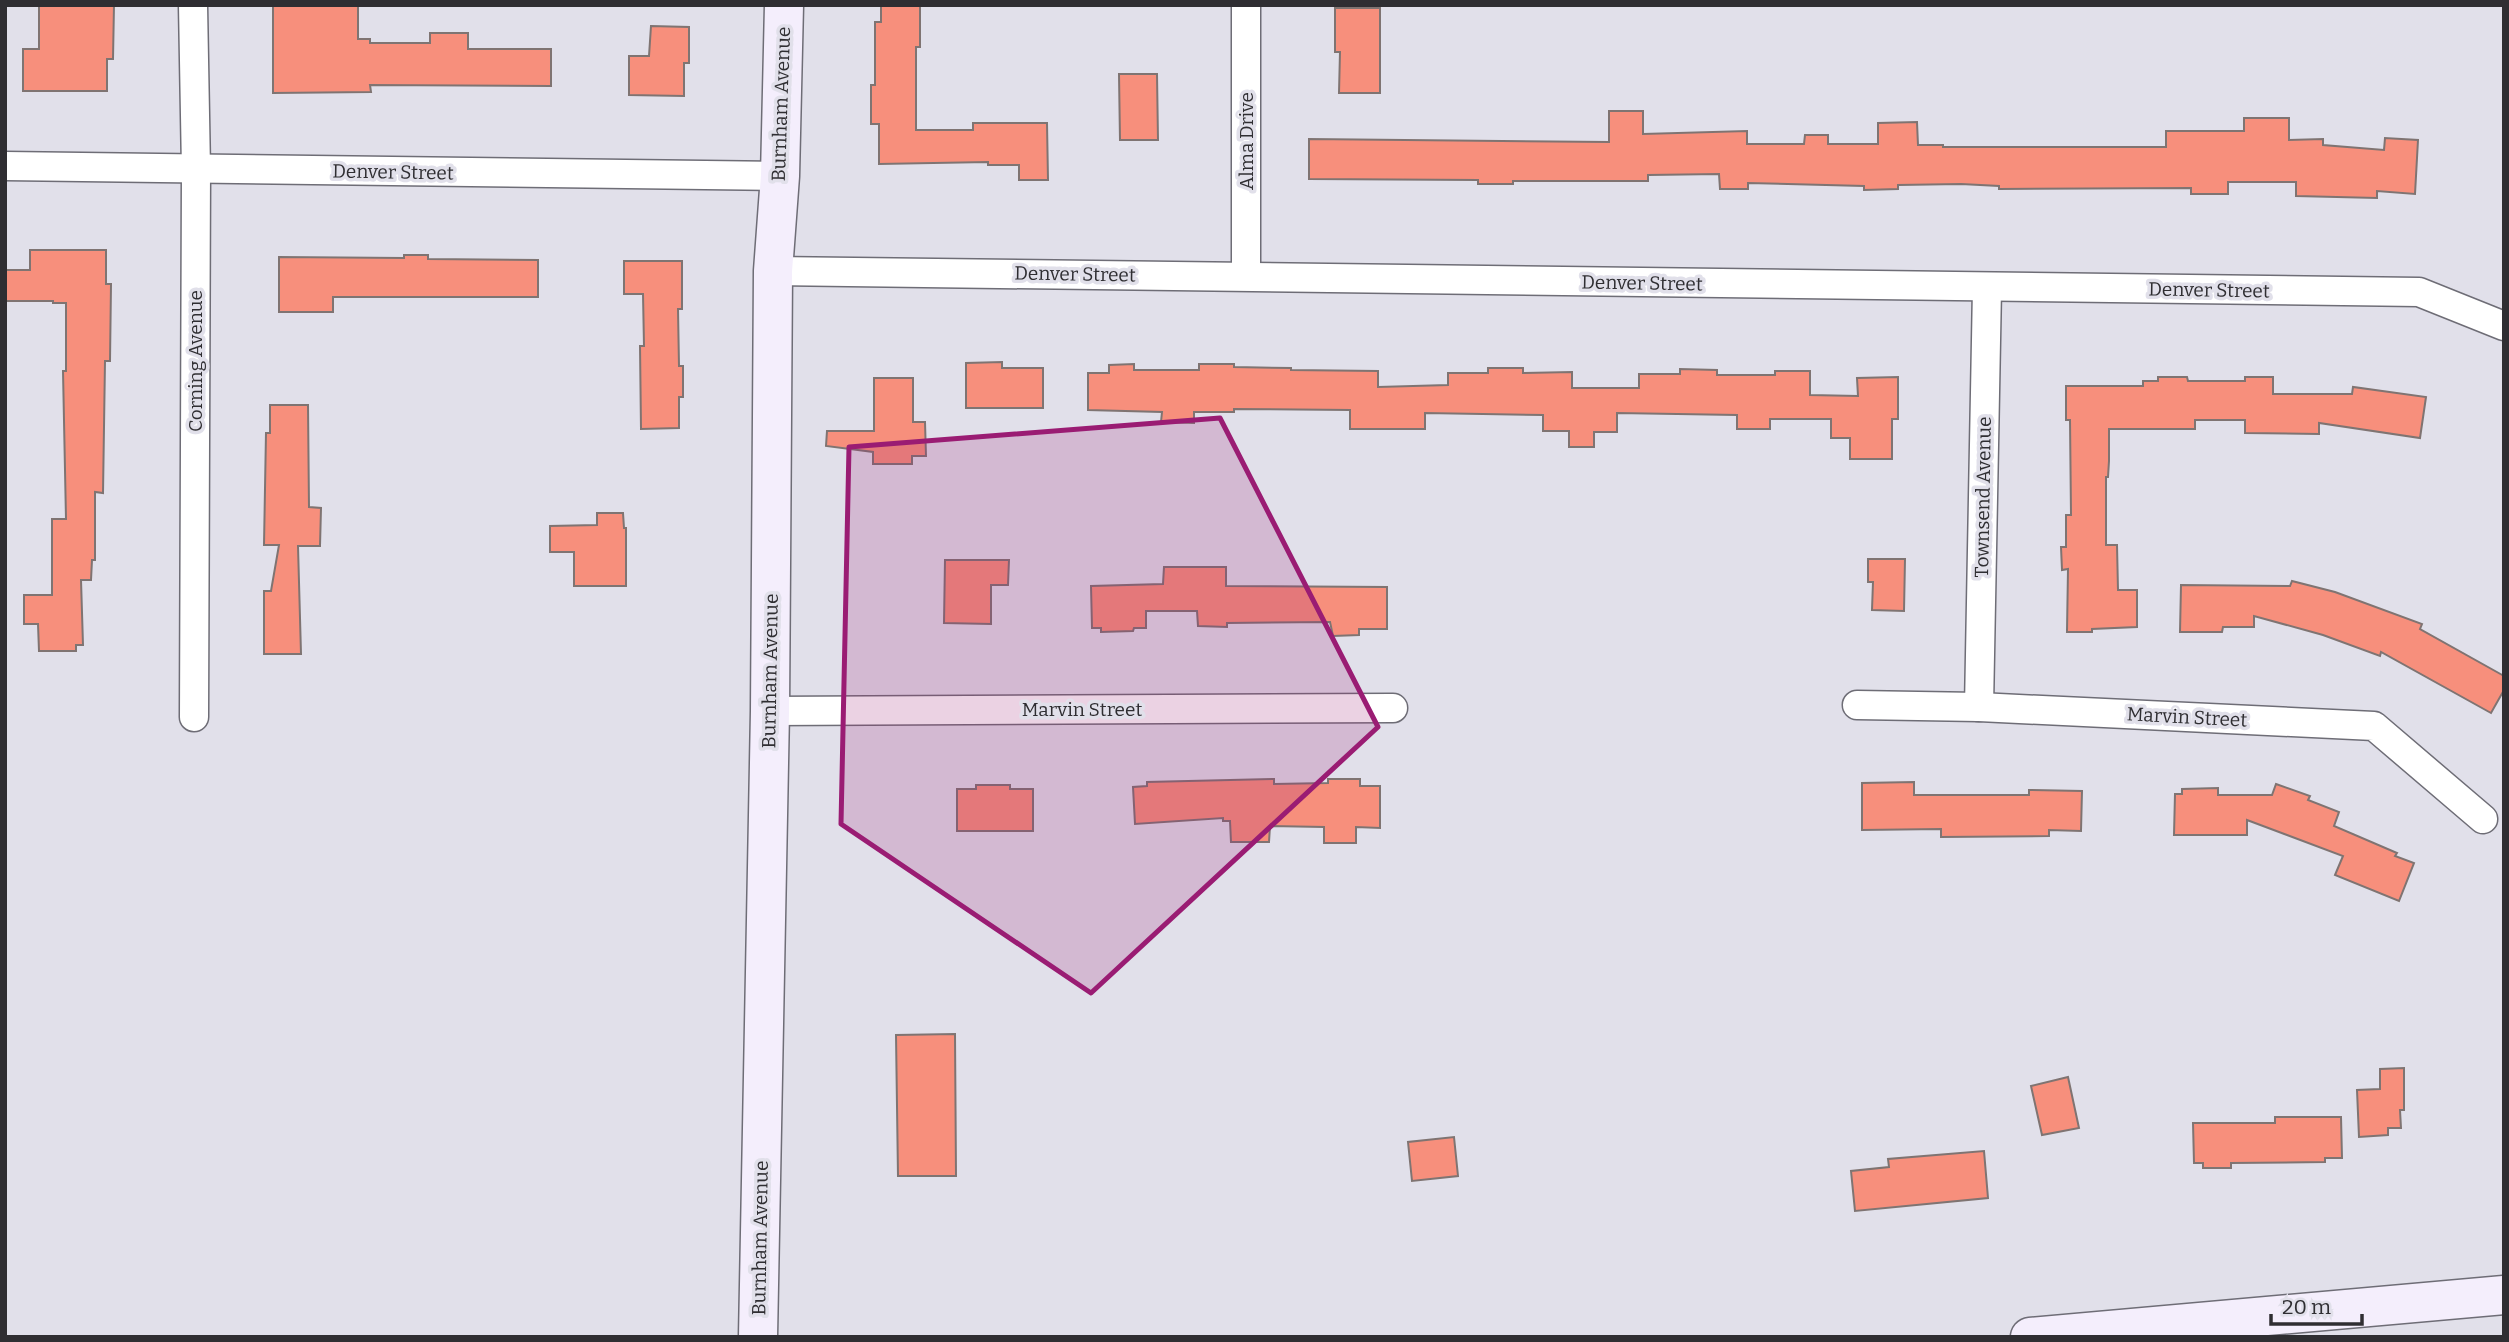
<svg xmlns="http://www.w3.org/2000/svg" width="2509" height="1342" font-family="Bitter,serif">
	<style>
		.building { fill: #f78f7c; stroke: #7f7472; stroke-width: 2 }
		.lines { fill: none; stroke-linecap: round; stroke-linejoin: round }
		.street-casing { stroke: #6e6d76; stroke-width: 31 }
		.secondary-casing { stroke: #6e6d76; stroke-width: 41 }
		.street { stroke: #fff; stroke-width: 28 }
		.secondary { stroke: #f4eefc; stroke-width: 38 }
		.marked { fill: #9a1c73; fill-opacity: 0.2; stroke: #9a1c73; stroke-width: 5; stroke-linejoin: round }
		.labels { text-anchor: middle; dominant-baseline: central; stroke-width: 7; stroke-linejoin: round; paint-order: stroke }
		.street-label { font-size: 19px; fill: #2f2e32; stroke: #e1e0ea }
	</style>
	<rect width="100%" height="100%" fill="#e1e0ea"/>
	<!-- building -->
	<g class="building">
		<polygon points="39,5 114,5 113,59 107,59 107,91 23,91 23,49 39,49"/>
		<polygon points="273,5 358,5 358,39 370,39 370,43 430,43 430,33 468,33 468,49 551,49 551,86 370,85 371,92 273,93"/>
		<polygon points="881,5 920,5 920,47 916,47 916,130 973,130 973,123 1047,123 1048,180 1019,180 1019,165 988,165 988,162 879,164 879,124 871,124 871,85 875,85 875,22 881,22"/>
		<polygon points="1335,8 1380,8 1380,93 1339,93 1340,52 1335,52"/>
		<polygon points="651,26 689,27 689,63 684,63 684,96 629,95 629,56 649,56"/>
		<polygon points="1119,74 1157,74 1158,140 1120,140"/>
		<polygon points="1609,111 1643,111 1643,134 1747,131 1747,144 1804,144 1805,135 1828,135 1828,144 1878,144 1878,123 1917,122 1918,145 1943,145 1943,147 2166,147 2166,131 2244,131 2244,118 2289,118 2289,140 2323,139 2323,145 2384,150 2385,138 2418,140 2415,194 2377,191 2377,198 2296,196 2296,182 2228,182 2228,194 2191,194 2191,188 1999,189 1999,186 1961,184 1898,185 1898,189 1864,190 1864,186 1748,183 1748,189 1720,189 1719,174 1648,175 1648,181 1513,181 1513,184 1478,184 1478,180 1309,179 1309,139 1609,142"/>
		<polygon points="30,250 106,250 106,284 111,284 110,361 105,361 103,493 95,492 95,560 92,560 91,580 81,580 83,645 76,645 76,651 39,651 38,624 24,624 24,595 52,595 52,519 66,519 63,371 66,371 66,303 53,303 53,301 5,301 5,270 30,270"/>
		<polygon points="404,255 428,255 428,259 538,260 538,297 333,297 333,312 279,312 279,257 404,258"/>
		<polygon points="624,261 682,261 682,309 678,309 679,366 683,366 683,397 679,397 679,428 641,429 640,346 644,346 643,294 624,294"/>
		<polygon points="1002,362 1002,368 1043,368 1043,408 966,408 966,363"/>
		<polygon points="1134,364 1134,370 1199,370 1199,364 1234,364 1234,367 1291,368 1291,370 1378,371 1378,387 1448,385 1448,373 1488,373 1488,368 1523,368 1523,373 1572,372 1572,388 1639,388 1639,374 1680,374 1680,369 1717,370 1717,375 1775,375 1775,371 1810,371 1810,395 1858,396 1857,378 1898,377 1898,419 1892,419 1892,459 1850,459 1850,438 1831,438 1831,419 1770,419 1770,429 1737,429 1737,415 1617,413 1617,432 1594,432 1594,447 1569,447 1569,431 1543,431 1543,415 1425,413 1425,429 1350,429 1350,410 1234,409 1234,412 1194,412 1194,423 1161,422 1162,412 1088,410 1088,373 1109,373 1109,365"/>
		<polygon points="2158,377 2187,377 2188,381 2245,381 2245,377 2273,377 2273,394 2352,394 2353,387 2426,397 2420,438 2319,423 2319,434 2245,433 2245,420 2195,420 2195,429 2109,429 2109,461 2108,477 2106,477 2106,545 2117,545 2118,590 2137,590 2137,627 2092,629 2092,632 2067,632 2068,569 2062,570 2061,547 2066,547 2066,515 2071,515 2070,420 2066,420 2066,386 2143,386 2143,381 2158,381"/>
		<polygon points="874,378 913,378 913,422 925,422 926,456 912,456 912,464 873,464 873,452 826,446 827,431 874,431"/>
		<polygon points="270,405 308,405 309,507 321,508 320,546 298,546 301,654 264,654 264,591 271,591 279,545 264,545 266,433 270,433"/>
		<polygon points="597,513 623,513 624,528 626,528 626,586 574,586 574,552 550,552 550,526 597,525"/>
		<polygon points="1868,559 1905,559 1904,611 1872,610 1873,582 1868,582"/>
		<polygon points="945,560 1009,560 1008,585 991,585 991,624 944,623"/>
		<polygon points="1164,567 1226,567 1226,586 1387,587 1387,629 1359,629 1359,635 1333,636 1330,622 1227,623 1227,627 1198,626 1197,611 1146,611 1146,628 1134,628 1133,631 1101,632 1101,628 1092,628 1091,586 1163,584"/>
		<polygon points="2292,581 2335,592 2422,624 2420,629 2504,676 2504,690 2491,713 2381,652 2380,656 2323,635 2254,616 2254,627 2223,627 2222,632 2180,632 2181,585 2290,586"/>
		<polygon points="1274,779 1274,784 1328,783 1328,779 1360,779 1360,786 1380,786 1380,828 1356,827 1356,843 1324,843 1324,827 1270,826 1269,842 1231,842 1230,821 1223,821 1223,818 1135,824 1133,787 1147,786 1147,782"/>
		<polygon points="1914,782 1914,795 2029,795 2029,790 2082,791 2081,831 2049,830 2049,836 1941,837 1941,829 1862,830 1862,783"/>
		<polygon points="2276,784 2310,796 2308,800 2339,812 2334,826 2397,853 2395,856 2414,863 2399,901 2335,875 2343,856 2247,820 2247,835 2174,835 2175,794 2182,794 2182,789 2218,788 2218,795 2272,795"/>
		<polygon points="976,785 1010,785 1010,789 1033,789 1033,831 957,831 957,789 976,789"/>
		<polygon points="955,1034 956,1176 898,1176 896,1035"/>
		<polygon points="2404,1068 2404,1110 2400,1110 2401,1128 2388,1128 2388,1135 2359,1137 2357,1090 2380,1089 2380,1069"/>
		<polygon points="2068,1077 2079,1128 2042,1135 2031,1086"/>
		<polygon points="2275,1117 2341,1117 2342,1158 2325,1158 2325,1162 2231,1163 2231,1168 2203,1168 2203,1163 2194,1163 2193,1123 2275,1123"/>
		<polygon points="1454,1137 1458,1176 1412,1181 1408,1142"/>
		<polygon points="1984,1151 1988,1198 1855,1211 1851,1171 1889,1167 1888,1159"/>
	</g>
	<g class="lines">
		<defs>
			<g id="street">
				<polyline points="193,5 196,170 194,717"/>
				<polyline points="1246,5 1246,276"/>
				<polyline points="5,166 780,176"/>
				<polyline points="773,271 2419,292 2504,326"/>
				<polyline points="1857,705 1979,707 2374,726 2483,819"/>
				<polyline points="1979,707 1987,288"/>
				<polyline points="770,711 1393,708"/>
			</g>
			<g id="secondary">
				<polyline points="758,1337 770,711 773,271 780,176 784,5"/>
				<polyline points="2030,1337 2504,1295"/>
			</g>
		</defs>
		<!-- street casing -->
		<use href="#street" class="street-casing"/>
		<!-- secondary casing -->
		<use href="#secondary" class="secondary-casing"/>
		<!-- street -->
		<use href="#street" class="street"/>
		<!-- secondary -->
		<use href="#secondary" class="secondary"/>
	</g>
	<!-- marked area -->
	<path class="marked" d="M1220,418L1378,727L1091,993L841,824L849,447Z"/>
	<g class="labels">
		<!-- street labels -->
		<g class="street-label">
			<text transform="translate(781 104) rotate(-88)">Burnham Avenue</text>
			<text transform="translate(1246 141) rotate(-90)">Alma Drive</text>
			<text transform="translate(393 172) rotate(1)">Denver Street</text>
			<text transform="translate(1075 274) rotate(1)">Denver Street</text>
			<text transform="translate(1642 283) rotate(1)">Denver Street</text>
			<text transform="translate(2209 290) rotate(1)">Denver Street</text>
			<text transform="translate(195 361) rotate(-90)">Corning Avenue</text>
			<text transform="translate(1983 497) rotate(-89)">Townsend Avenue</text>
			<text transform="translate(770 671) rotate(-89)">Burnham Avenue</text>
			<text x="1082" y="709">Marvin Street</text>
			<text transform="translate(2187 717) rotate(3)">Marvin Street</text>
			<text transform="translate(760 1238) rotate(-89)">Burnham Avenue</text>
		</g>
	</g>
	<!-- border -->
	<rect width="2509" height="1342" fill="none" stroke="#2f2e32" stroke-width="14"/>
	<!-- scale -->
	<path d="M2271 1314v10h91v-10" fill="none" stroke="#2f2e32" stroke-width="3.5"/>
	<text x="2282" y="1314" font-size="21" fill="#2f2e32" stroke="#e1e0ea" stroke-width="5" paint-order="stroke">20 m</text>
</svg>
